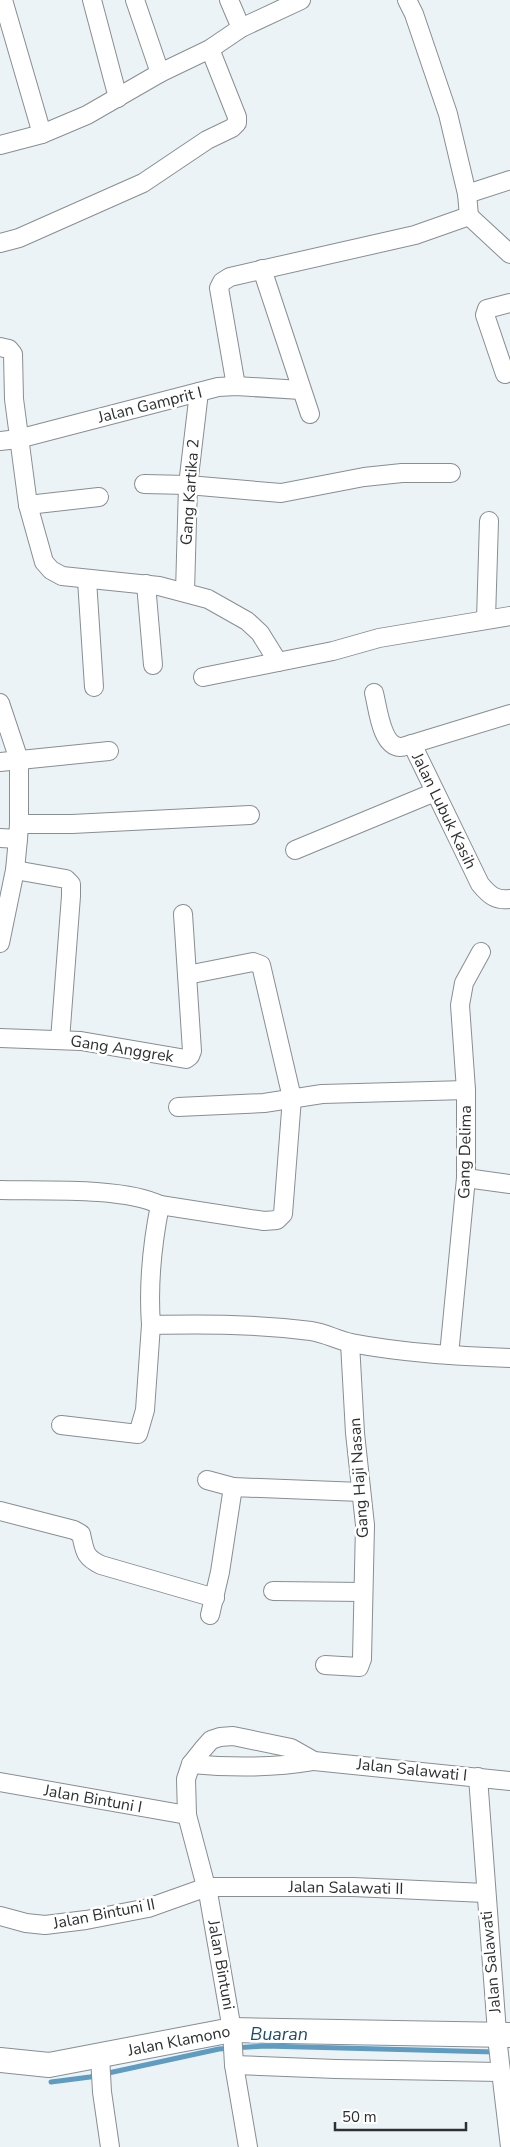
<svg xmlns="http://www.w3.org/2000/svg" width="510" height="2147" font-family="'Nunito Sans',sans-serif">
	<style>
		.lines { fill: none; stroke-linecap: round; stroke-linejoin: round }
		.stream { stroke: #5f9cc1; stroke-width: 5 }
		.street-casing { stroke: #888e92; stroke-width: 20 }
		.secondary-casing { stroke: #888e92; stroke-width: 26 }
		.street { stroke: #fff; stroke-width: 18 }
		.secondary { stroke: #fff; stroke-width: 24 }
		.labels { text-anchor: middle; dominant-baseline: central; stroke-width: 5; stroke-linejoin: round; paint-order: stroke }
		.street-label { font-size: 16px; fill: #2d3031; stroke: #fff }
		.water-label { font-size: 18px; font-style: italic; fill: #1e4d69; stroke: #fff }
	</style>
	<rect width="100%" height="100%" fill="#ecf3f7"/>
	<g class="lines">
		<!-- stream -->
		<polyline class="stream" points="51,2082 90,2077 219,2049 265,2046 495,2052"/>
		<defs>
			<g id="street">
				<polyline points="3,0 42,134"/>
				<polyline points="92,0 118,98"/>
				<polyline points="135,0 160,73"/>
				<polyline points="229,0 241,28"/>
				<polyline points="407,0 414,14 448,114 467,194 469,216"/>
				<polyline points="0,145 42,134 87,115 160,73 210,49 241,28 301,0"/>
				<polyline points="467,194 510,180"/>
				<polyline points="469,216 510,254"/>
				<polyline points="0,243 19,238 143,183 207,140 232,128 237,123 237,117 210,49"/>
				<polyline points="262,269 310,414"/>
				<polyline points="0,347 9,349 13,354 14,399 28,505 44,562 51,570 62,576 159,586 208,599 247,621 260,633 278,662"/>
				<polyline points="505,374 485,315 487,309 510,303"/>
				<polyline points="236,386 219,288 222,282 230,277 415,235 469,216"/>
				<polyline points="0,441 18,439 218,387 236,386 301,390"/>
				<polyline points="144,484 188,485 281,493 364,477 402,473 451,473"/>
				<polyline points="28,505 99,497"/>
				<polyline points="87,580 94,687"/>
				<polyline points="146,584 153,665"/>
				<polyline points="185,592 188,485 199,392"/>
				<polyline points="486,619 489,521"/>
				<polyline points="203,677 333,651 379,638 510,616"/>
				<path d="M374,693C378,708 381,746 400,747C404,747 408,745 412,744"/>
				<polyline points="0,703 19,760 19,824 18,839 0,838"/>
				<path d="M510,714L412,744L480,884C489,895 496,901 510,899"/>
				<polyline points="0,762 109,751"/>
				<polyline points="19,824 72,824 250,815"/>
				<polyline points="295,850 435,792"/>
				<polyline points="15,870 66,879 71,884 71,896 60,1040"/>
				<polyline points="0,943 15,870 18,839"/>
				<polyline points="0,1038 81,1041 186,1059 190,1056 192,1051 183,914"/>
				<polyline points="178,1107 264,1103 322,1094 466,1090"/>
				<polyline points="466,1178 510,1184"/>
				<path d="M0,1190C42,1191 124,1187 160,1205C152,1245 148,1284 151,1325C205,1324 258,1324 311,1331C325,1333 337,1340 351,1343C403,1353 457,1356 510,1358"/>
				<polyline points="160,1205 264,1221 277,1220 283,1214 292,1098 261,965 253,962 187,975"/>
				<polyline points="449,1355 466,1178 466,1090 460,1005 464,983 481,952"/>
				<polyline points="61,1425 138,1434 145,1410 151,1325"/>
				<polyline points="207,1480 233,1487"/>
				<path d="M0,1511L74,1530L81,1534C85,1551 84,1557 101,1565L215,1598"/>
				<polyline points="273,1591 363,1592"/>
				<polyline points="210,1615 220,1572 233,1487 361,1492"/>
				<polyline points="325,1665 359,1667 362,1659 365,1525 355,1433 350,1343"/>
				<path d="M191,1764C233,1768 273,1768 314,1761"/>
				<polyline points="478,1777 498,2046 510,2147"/>
				<polyline points="0,1782 187,1815"/>
				<polyline points="0,1916 26,1923 45,1925 86,1920 148,1908 207,1887 353,1887 485,1893"/>
				<polyline points="100,2056 102,2092 110,2147"/>
				<polyline points="234,2065 336,2069 500,2072"/>
				<polyline points="248,2147 234,2065 232,2030 209,1898 187,1815 186,1779 191,1764 203,1749 211,1740 220,1737 233,1736 291,1748 314,1761 510,1781"/>
			</g>
			<polyline id="secondary" points="0,2060 49,2065 232,2030 510,2035"/>
		</defs>
		<!-- street casing -->
		<use href="#street" class="street-casing"/>
		<!-- secondary casing -->
		<use href="#secondary" class="secondary-casing"/>
		<!-- street -->
		<use href="#street" class="street"/>
		<!-- secondary -->
		<use href="#secondary" class="secondary"/>
	</g>
	<g class="labels">
		<!-- street labels -->
		<g class="street-label">
			<text transform="translate(150 405) rotate(-14)">Jalan Gamprit I</text>
			<text transform="translate(190 492) rotate(-86)">Gang Kartika 2</text>
			<text transform="translate(444 811) rotate(64)">Jalan Lubuk Kasih</text>
			<text transform="translate(122 1049) rotate(9)">Gang Anggrek</text>
			<text transform="translate(465 1152) rotate(-89)">Gang Delima</text>
			<text transform="translate(359 1478) rotate(-94)">Gang Haji Nasan</text>
			<text transform="translate(412 1770) rotate(6)">Jalan Salawati I</text>
			<text transform="translate(93 1799) rotate(10)">Jalan Bintuni I</text>
			<text transform="translate(346 1888) rotate(1)">Jalan Salawati II</text>
			<text transform="translate(104 1914) rotate(-11)">Jalan Bintuni II</text>
			<text transform="translate(491 1962) rotate(-95)">Jalan Salawati</text>
			<text transform="translate(221 1965) rotate(80)">Jalan Bintuni</text>
			<text transform="translate(179 2041) rotate(-11)">Jalan Klamono</text>
		</g>
		<!-- water labels -->
		<g class="water-label">
			<text x="279" y="2034">Buaran</text>
		</g>
	</g>
	<!-- scale -->
	<path d="M335 2122v8h131v-8" fill="none" stroke="#2d3031" stroke-width="2.5"/>
	<text x="342" y="2122" font-size="15" fill="#2d3031" stroke="#ffffff" stroke-width="4" paint-order="stroke">50 m</text>
</svg>
